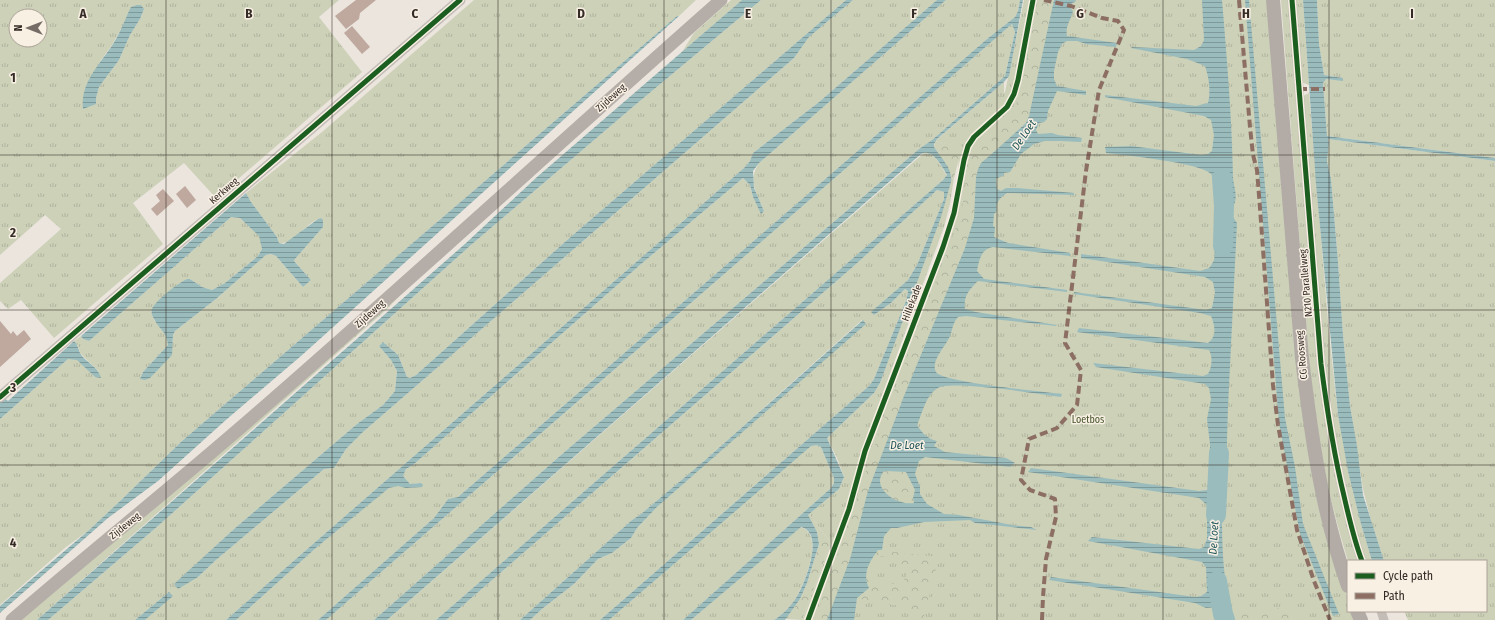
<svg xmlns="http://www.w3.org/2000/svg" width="1495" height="620" font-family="'Fira Sans Condensed',sans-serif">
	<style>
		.grass { fill: url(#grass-tufts); fill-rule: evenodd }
		.forest { fill: url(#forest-crowns); fill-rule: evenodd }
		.water { fill: url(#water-rules); fill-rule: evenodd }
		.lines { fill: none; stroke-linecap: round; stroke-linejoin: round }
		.river { stroke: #9abcbd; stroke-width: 20 }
		.building { fill: #bfa99f }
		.minor { stroke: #c4bdb7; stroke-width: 9 }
		.tertiary { stroke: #c4bdb7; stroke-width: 11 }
		.secondary { stroke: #b5ada7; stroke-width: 13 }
		.primary { stroke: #b3aca6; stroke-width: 14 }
		.quiet { stroke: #8d6e63; stroke-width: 4; stroke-dasharray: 8 4; stroke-linecap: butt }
		.cycleway-casing { stroke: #f9f0e4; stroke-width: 8 }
		.cycleway { stroke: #1b5e20; stroke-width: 5 }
		.grid { fill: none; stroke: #352b26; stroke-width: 1; stroke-opacity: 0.55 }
		.labels { text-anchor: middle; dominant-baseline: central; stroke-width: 3; stroke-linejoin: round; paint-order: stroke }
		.street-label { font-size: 10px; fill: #352b26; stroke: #f9f0e4 }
		.park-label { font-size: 10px; fill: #435329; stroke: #f9f0e4 }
		.water-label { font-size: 11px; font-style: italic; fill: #1b5257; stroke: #f9f0e4 }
		.grid-label { font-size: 13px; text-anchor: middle; font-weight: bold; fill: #352b26; stroke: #f9f0e4; stroke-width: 3; stroke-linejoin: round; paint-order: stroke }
	</style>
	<defs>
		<pattern id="grass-tufts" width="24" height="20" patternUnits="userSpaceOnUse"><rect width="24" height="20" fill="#ccd1b8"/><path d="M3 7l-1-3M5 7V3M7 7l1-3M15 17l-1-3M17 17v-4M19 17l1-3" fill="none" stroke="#b0b49e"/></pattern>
		<pattern id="forest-crowns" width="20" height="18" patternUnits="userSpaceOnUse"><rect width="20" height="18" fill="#ccd1b8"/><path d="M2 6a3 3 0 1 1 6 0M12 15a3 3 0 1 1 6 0" fill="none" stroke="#b0b49e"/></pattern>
		<pattern id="water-rules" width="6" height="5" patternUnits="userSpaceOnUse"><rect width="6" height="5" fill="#9abcbd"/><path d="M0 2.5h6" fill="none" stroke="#7e9999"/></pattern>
	</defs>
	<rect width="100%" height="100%" fill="#ebe5de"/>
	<!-- grass -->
	<g class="grass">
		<path d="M0,0H339L319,17L362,72L216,198L184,163L133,203L163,244L54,338L21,300L8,309L0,301V283L61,229L45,215L0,255ZM144,9L140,19L130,35L119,60L99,87L96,98L99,63L112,45L121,29ZM16,16H40V40H16Z"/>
		<path d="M474,0H696L679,16H677L182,441L119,502L88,531L66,547L0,605V419L68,359H77L95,377L99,372L80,353L78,346L74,341L81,336L83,339L89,341L231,217L240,218L260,236L262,249L258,256L225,283L212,290L202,287L190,279L151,311L154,320L167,336L168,345L143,372L140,379L173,342V335L175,331L216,299L266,255L271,254L276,256L303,287L311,280L294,261L295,259L323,227V223L321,218C306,222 294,245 279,243L277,237L251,202L246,193L322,132Z"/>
		<polygon points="731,0 742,0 682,52 694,33"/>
		<polygon points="761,0 846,0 566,241 416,375 410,378 407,377 398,355 383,342 379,346 391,360 397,371 395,391 383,405 357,424 234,529 174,585 198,577 216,560 324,469 334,468 346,449 363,432 794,58 809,37 853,0 937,0 819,102 753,153 750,161 744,168 226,620 145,620 172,596 169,592 135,620 48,620 158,526 471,245 634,106"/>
		<path d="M946,0H1020L1018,11L1015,17L987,39L458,497L448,499L434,518L318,620H236L317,547L381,494C386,490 392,485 399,486C410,487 410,491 421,483L410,484L403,476L406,469L413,465L640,265L743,178L750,185L753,197L761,213L764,211C757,193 747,182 759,163Z"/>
		<polygon points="1024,0 1267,0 1290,271 1338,571 1348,598 1348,611 1353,611 1356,620 802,620 831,543 809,514 839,489 844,477 837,458 827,438 874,393 880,383 948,192 951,179 954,178 950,204 944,227 870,428 859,464 957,200 959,147 935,141 1004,82 1004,93 1005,92"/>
		<path d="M1281,0H1290L1316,328L1359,561H1348C1343,544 1338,528 1334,511C1321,462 1315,412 1309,362Z"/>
		<polygon points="1295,0 1303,0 1309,85 1301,82"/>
		<polygon points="1317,0 1495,0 1495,158 1327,136 1323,83 1325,79 1343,80 1343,78 1324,75 1319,44"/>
		<polygon points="1012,24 1015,32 1005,76 932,140 919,149 561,455 374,620 326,620"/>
		<polygon points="1309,93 1329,333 1338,415 1361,524 1372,561 1364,561 1363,558 1331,421 1321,327 1302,97 1305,95"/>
		<polygon points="1328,139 1495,161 1495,620 1408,620 1404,611 1486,611 1486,561 1384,561 1371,521 1363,489 1350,406 1343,335 1338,262 1331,179 1327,161 1329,143"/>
		<path d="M925,152C936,154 941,166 947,176L943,180L436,620H387Z"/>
		<polygon points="937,190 944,192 944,199 917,265 908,280 872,312 874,315 891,303 905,289 908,291 906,301 874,379 869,386 600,620 530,620 542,609 574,584 598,559 612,553 631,538 637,528 657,507 865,324 862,320 703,462 641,514 632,520 520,620 446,620 855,265"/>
		<polygon points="412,283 387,309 37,620 21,620"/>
		<polygon points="811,445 816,445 821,447 834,478 834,483 831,488 683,620 609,620"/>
		<path d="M800,527C826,533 804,584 796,598C792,605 781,616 774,620H691Z"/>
	</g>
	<!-- forest -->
	<g class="forest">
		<polygon points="1038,0 1054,0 1029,116 1026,123 995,151 978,169 976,178 974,218 965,248 904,396 868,491 850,559 827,620 815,620 887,410 953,236 962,208 969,164 972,154 978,141 1009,114 1020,97"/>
		<polygon points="935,141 962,147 954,178 951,179 951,176 934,147"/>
		<path d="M886,471L906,472L915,490L913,498L914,503C898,506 871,490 883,472Z"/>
		<polygon points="809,514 831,543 802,620 785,619 800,599 807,583 819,544 817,532 807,515"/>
		<path d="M878,550L939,557L923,620H909C910,615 907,610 904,607L862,599L857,603V598L869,588C862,574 869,562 878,550ZM881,556C894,557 903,562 907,574L903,582C882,590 857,573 881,556Z"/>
		<polygon points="1290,607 1302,620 1236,620 1234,613"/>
	</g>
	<!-- water -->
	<g class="water">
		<polygon points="742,0 761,0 634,106 471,245 158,526 48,620 37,620 466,243 537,177"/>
		<polygon points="846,0 853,0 809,37 794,58 363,432 346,449 334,468 324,469 216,560 198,577 178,589 174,584 234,529 357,424 383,405 395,391 397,371 391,360 379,346 383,342 398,355 407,377 410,378 416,375 566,241"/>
		<polygon points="937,0 946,0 759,163 753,171 754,188 764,211 761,214 753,197 750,185 743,178 640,265 413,465 406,469 403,476 410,484 421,483 423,485 422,487 406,488 398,486 389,488 317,547 236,620 226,620 744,168 750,161 753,153 819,102"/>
		<path d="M1020,0H1023L1009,76L1004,82L937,139L934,144V147C941,158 953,169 951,182L941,217L880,383L874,393L827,438L844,477L839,489L808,515L817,532L819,544L807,583L800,599L785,620H774C781,616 792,605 796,598C804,585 826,533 801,527L691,620H683L831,488L834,483V478L821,447L816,445L811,446L609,620H600L869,386L874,379L906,301L908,291L905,289L891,303L874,315L871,312L908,280L917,265L944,199V192L937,190L855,265L446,620H436L943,180L947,175C942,167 933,148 921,154L387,620H374L561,455L919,149L932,140L1005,76L1015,32L1012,24L326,620H318L434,518L448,499L458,497L987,39L1015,17L1018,11Z"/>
		<path d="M1054,0H1076L1075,2L1072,3L1071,9L1073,11C1071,20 1065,26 1067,36L1117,43L1116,47L1086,44L1077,41H1067L1062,44L1058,52L1054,71V79L1057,86L1086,91V95L1057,91L1048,111L1047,119L1044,122L1039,123L1036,130L1038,134L1052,133L1058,135L1082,138L1081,142L1060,141H1045L1034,144L1021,154L1010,172L1004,173V175L996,179L997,189L1001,191L1006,188H1017L1074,193V195L1007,193C1000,198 995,202 997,211L994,214L993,226L995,227L994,237L1008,243L1070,253V256L993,247C981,249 979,260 977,271L984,279L1067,290V292L978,281C970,289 963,296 965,309L976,312L1057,325L1056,326L966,316L958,317C952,324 953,329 950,336C946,346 930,361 936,372C940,382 1045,392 1062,394L1061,397C1040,394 951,380 938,388C925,396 923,412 917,425C921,432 929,440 937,441L934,446L945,452L1006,458L1015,463L1010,467L925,457L919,461L915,474L920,487V494L927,504L944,514L959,515L1012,525L1031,527L1037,530L975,523L970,520L924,522L897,528H891L884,536L882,550H878C869,562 862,574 869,588L857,598L854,620H827L850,559L868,491L904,396L965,248L974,218L976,178L978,169L981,163L995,151L1026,123L1029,116ZM886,471L906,472L915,490L913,498L914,503C898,506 871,489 883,472Z"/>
		<path d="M1202,0H1222C1227,59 1232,119 1233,178C1234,187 1238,197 1234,205L1228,206L1215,201C1215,193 1216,181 1211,174C1202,163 1123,155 1106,153L1105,147L1131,146L1201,155L1208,154L1212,151L1214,135L1211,120L1204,116L1105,97V95L1196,106L1208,103C1211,92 1209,77 1205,66L1187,59L1131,48L1132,47L1194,50L1201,46L1204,40Z"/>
		<polygon points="1245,0 1249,0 1285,418 1295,467 1303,524 1339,614 1333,616 1300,534 1279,423"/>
		<polygon points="1303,0 1317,0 1319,44 1324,75 1343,78 1343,81 1326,79 1323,83 1327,136 1495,158 1495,161 1328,139 1329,143 1327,161 1331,179 1338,262 1343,335 1350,406 1357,446 1363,495 1384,561 1372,561 1361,524 1348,471 1338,415 1316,184"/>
		<path d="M137,5H141L144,9L140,19L130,35L119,60L99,87L96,98V104L83,109C80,80 103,62 116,39C121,30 125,20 129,11L131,7Z"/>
		<polygon points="677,16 679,16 301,356 227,419 158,481 108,518 0,613 0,606 88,531 119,502 182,441"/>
		<path d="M246,193L251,202L277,237L279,243L284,244L288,241L318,219L321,218L323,220V227L295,259L294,261L311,280L303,287L276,256L271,254L266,255L216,299L175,331L173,335L172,355L150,378L145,380L140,379L143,372L168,345C166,330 160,331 154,319C152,315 150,311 153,307C158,299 178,283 187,279H190L202,287L212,290L225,283L258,256L262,249L259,236L240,218L231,217L89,341L83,339L81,336Z"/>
		<path d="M1228,217H1233L1237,223L1228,407L1226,476L1224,480L1217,481L1210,477V444L1207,419L1211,399L1209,388L1205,384L1096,367L1093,363L1203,376L1208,374C1212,367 1213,357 1209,350L1077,332L1079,328L1208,343C1217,337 1215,325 1211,316L1200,313L1074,294V292L1206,310L1212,308L1215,293L1213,282L1205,277L1081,258V254L1200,271L1209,268C1211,266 1213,262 1214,260C1217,243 1208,226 1228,217Z"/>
		<polygon points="863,320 866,324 657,507 637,528 631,538 612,553 598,559 574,584 542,609 530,620 520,620 632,520 641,514 703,462"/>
		<path d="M74,341C78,345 78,348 80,353C85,362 98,366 101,378L95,377L77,360L68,359L0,419V394L8,401Z"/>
		<path d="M1031,468L1199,491L1215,489L1222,490C1222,529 1221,568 1230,606L1206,608L1195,603L1049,580L1051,577L1195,597L1201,596L1207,592L1206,567L1202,562L1088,541L1092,537L1199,549L1204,547L1207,539V505L1199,498L1028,472Z"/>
		<polygon points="169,592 173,596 145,620 135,620"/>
	</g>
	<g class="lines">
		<!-- river -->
		<g class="river">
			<polyline points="1222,178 1224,206 1223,246"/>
			<polyline points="1216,515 1219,453"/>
			<polyline points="1217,581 1223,614 1225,620"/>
		</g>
	</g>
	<!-- building -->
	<g class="building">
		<polygon points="356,0 376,0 360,13 359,19 346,29 335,16"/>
		<polygon points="352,26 370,47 362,54 344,33"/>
		<polygon points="185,186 196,200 187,208 176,194"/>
		<polygon points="163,189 174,201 157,216 151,209 160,201 156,195"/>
		<polygon points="0,321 11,334 13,331 17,336 24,330 31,339 0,367"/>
	</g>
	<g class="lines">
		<!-- minor -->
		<g class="minor">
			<path d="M1292,0L1321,364C1327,410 1333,451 1344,496C1349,518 1354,540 1362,561"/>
			<polyline points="1381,611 1384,620"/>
		</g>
		<!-- tertiary -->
		<polyline class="tertiary" points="0,397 460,0"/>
		<!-- secondary -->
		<path class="secondary" d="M12,620C87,555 165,493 240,428C402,288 560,142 721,0"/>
		<!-- primary -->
		<g class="primary">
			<path d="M1273,0L1302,358C1311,435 1322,513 1348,586"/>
			<polyline points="1357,611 1361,620"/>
		</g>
		<!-- quiet -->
		<g class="quiet">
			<polyline points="1239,0 1250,127 1253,155 1257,170 1260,208 1273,385 1278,425 1297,530 1314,581 1330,620"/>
			<polyline points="1299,89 1325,89"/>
			<polyline points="1042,620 1043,597 1046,559 1056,517 1055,499 1030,490 1021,480 1029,439 1057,428 1077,405 1081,370 1065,343 1086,171 1099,90 1124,30 1118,21 1102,18 1071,6 1044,0"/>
		</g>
		<defs>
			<g id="cycleway">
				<path d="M1292,0L1321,364C1327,410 1333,451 1344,496C1349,518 1354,540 1362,561"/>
				<polyline points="0,397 460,0"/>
				<polyline points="808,620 849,509 865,451 943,247 954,213 964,160 968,146 974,137 1007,107 1014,94 1018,80 1033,0"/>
			</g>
		</defs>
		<!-- cycleway casing -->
		<use href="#cycleway" class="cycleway-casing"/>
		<!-- cycleway -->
		<use href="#cycleway" class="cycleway"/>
	</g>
	<!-- grid -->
	<path class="grid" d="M166,0V620M332,0V620M498,0V620M664,0V620M831,0V620M997,0V620M1163,0V620M1329,0V620M0,155H1495M0,310H1495M0,465H1495"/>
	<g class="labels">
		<!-- street labels -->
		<g class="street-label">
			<text transform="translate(611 98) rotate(-42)">Zijdeweg</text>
			<text transform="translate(224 191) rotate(-41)">Kerkweg</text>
			<text transform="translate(1306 283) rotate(-95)">N210 Parallelweg</text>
			<text transform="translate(912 303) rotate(-69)">Hillekade</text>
			<text transform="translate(370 314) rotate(-42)">Zijdeweg</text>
			<text transform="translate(1302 355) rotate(-95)">CG Roosweg</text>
			<text transform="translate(125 526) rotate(-39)">Zijdeweg</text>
		</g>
		<!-- park labels -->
		<g class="park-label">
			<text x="1088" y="420">Loetbos</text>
		</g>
		<!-- water labels -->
		<g class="water-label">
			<text transform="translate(1024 135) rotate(-56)">De Loet</text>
			<text x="907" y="445">De Loet</text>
			<text transform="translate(1214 538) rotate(-87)">De Loet</text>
		</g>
	</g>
	<g class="grid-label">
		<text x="83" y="18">A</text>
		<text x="249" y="18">B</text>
		<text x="415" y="18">C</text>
		<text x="581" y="18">D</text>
		<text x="748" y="18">E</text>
		<text x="914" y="18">F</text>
		<text x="1080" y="18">G</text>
		<text x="1246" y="18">H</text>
		<text x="1412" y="18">I</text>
		<text x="13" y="82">1</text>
		<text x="13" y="237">2</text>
		<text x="13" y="392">3</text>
		<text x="13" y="547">4</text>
	</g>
	<!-- legend -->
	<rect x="1347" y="560" width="140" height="52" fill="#f9f0e4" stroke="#aba198"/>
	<rect x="1355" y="573" width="20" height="6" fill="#1b5e20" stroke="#aba198"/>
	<text x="1383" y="580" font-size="12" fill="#352b26">Cycle path</text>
	<rect x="1355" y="593" width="20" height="6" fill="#8d6e63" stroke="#aba198"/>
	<text x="1383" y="600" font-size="12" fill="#352b26">Path</text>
	<!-- north arrow -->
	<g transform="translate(28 28) rotate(270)"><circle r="19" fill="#f9f0e4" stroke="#aba198"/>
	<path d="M0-3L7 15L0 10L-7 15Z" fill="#756c66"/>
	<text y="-6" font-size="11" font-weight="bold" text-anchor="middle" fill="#352b26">N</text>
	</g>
</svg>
